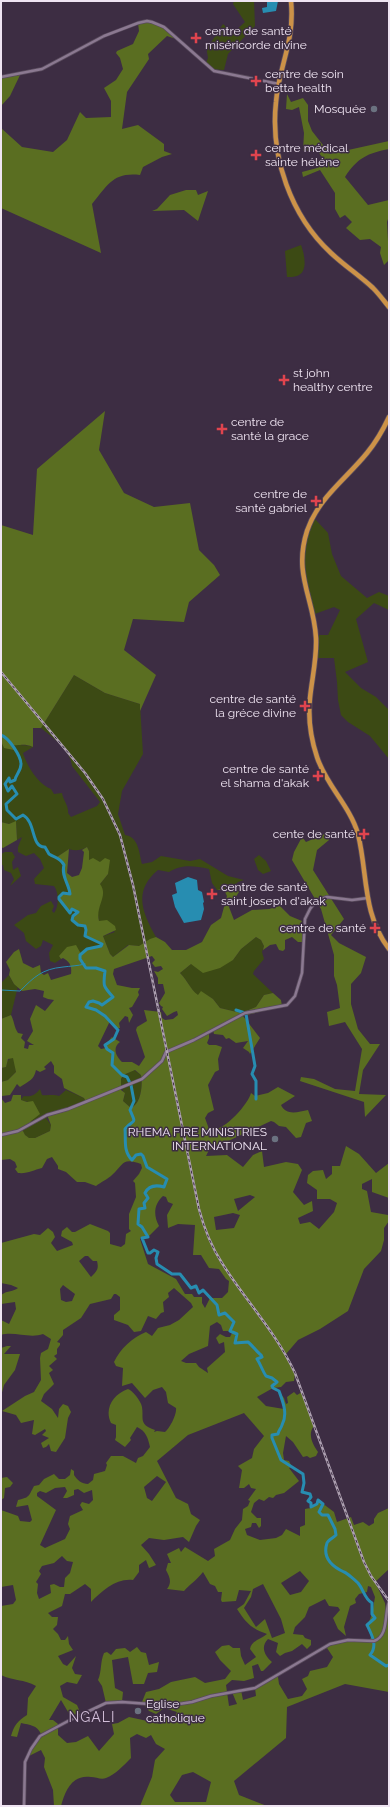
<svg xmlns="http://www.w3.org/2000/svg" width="390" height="1807" font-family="Raleway,sans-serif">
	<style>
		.green { fill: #3c4a14 }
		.forest { fill: #5a6e21; fill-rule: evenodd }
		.water { fill: #278db1 }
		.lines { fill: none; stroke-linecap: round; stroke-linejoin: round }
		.stream { stroke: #278db1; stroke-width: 1 }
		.river { stroke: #278db1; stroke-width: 3 }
		.tertiary-casing { stroke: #594b5d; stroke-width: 4 }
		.trunk-casing { stroke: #594b5d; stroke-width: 6 }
		.tertiary { stroke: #8b7991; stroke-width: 2.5 }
		.trunk { stroke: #cc9248; stroke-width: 4.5 }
		.rail-casing { stroke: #ada0b1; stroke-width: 2.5 }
		.rail { stroke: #3d2d43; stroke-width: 1; stroke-dasharray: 3; stroke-linecap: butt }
		.health-dot { fill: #e0444e; stroke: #3d2d43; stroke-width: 1.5 }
		.worship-dot { fill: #6b7280; stroke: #3d2d43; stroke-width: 1.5 }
		.labels { text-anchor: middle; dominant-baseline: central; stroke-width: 3; stroke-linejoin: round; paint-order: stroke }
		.poi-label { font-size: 12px; fill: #efe4f2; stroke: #3d2d43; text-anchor: start }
		.quarter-label { font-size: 14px; letter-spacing: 1px; fill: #d2bed9; stroke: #3d2d43 }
	</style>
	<rect width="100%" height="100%" fill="#3d2d43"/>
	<!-- green -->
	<g class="green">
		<polygon points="234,1 254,1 255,26 228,54 224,70 210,69 205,65 208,58 206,46 210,44 223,24 233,33 245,22 233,4"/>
		<path d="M301,245C304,253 309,272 297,276C294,277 290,277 287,277L285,251Z"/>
		<polygon points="314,518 328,533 332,554 341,576 367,598 379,592 389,596 389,610 374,603 356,619 368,662 345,672 361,688 376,697 389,710 389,759 370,736 348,722 341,715 338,700 337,682 334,658 315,658 315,635 328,635 340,610 334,607 312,615 304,586 304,548"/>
		<path d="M74,675L105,693L140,704L143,754L122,791L118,814L125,835C139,837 139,853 142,864L152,862L161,856L190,861L200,859L228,876L244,880L238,882L231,889L217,890L212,883L209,869C193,866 183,864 169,872L158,870C133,891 142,912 156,937L139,946L128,945L113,957L110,954L103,936L115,932L99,921L97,910L99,904L100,884L108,874L100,862L89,860V851L87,847C80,851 75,851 69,849L57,857L64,865L65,880L70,894H68L64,905L70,913L72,909L78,912L74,921L78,925L85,926L89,939L100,942L102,945L91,948L81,954L59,956L61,959L55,963L50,961L49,953L53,945L43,940L41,946L36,949L26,941L24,933L14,925L28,915L36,913L41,906L51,901L54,906L52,911L54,913C59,907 59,892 54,886L35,884L34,879L44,868L40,859L34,853L26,856L18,852V847L22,837L17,840L16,822L9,824L1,822V741L14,750L13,744C21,746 24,744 33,747L23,753C27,766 38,784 51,789L54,794L62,793C63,800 69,806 68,813L71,817L97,806L100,802L72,766C70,749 53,738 41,728Z"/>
		<polygon points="5,852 12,852 15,857 12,862 13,870 18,867 21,876 10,886 14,879 11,873 4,870 3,865 1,865 1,854"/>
		<polygon points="259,855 266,861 271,871 263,874 258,870 254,859"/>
		<path d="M256,937L261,940L264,946L262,952L264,959L254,971L253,974L273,993L264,995L256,1007L241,1013L220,1008L213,999L201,992L198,996C190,989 188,981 180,973L191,964L233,960L241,949Z"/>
		<polygon points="9,975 14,984 18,986 11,1015 1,1019 1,983"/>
		<polygon points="11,1057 14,1058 16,1072 8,1080 1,1082 1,1068 6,1067 7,1062"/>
		<path d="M134,1070L141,1075C143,1085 141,1103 131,1108L123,1101L125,1094C121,1089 119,1081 123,1075Z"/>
		<path d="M40,1089L42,1095C48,1096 53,1094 59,1096L66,1090L84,1098L86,1102L46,1118L51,1125L50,1131L35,1138H29C17,1132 25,1113 28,1102L20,1100L24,1096C32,1097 35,1095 40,1089Z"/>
	</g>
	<!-- forest -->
	<g class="forest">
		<path d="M147,21L159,24L179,40L167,36L148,54L149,59L127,92L122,129L138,125L164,144V151L172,154L162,157L143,167L140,175C113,172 108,185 92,204L101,253L1,208V128L22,147L53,152L67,140L80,112L86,118L111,117V101L104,88L116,80L123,69L120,58L116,53L117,51L133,44L139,31L138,23Z"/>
		<polygon points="20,75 10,96 1,106 1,78"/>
		<path d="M287,94L291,102L303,98L308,105V121L312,131L330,154L389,141V149C368,153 357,158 345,177L368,205L389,200V216L387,222L389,260L384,265L380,253L381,247L370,239L360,240L346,228L352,222L345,215L340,218L335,209V193L320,170L303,177L302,172L317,168L325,164V160L317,151H303L304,133L299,107L292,110L286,109Z"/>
		<polygon points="186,190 196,190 198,195 208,191 198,221 184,210 152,211 157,209 170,195"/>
		<path d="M105,411L99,450L124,493L154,507L190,503L199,550L214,565L220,575L189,602L184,622L133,619L124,650L156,675L140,711V704L105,693L74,675L41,728H33V747C23,743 21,746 13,745L14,750L4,748L1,741V525L33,535L37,469Z"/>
		<polygon points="16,821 17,840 3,848 1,847 1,822 9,824"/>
		<polygon points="327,833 329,840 317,850 313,870 344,919 331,935 339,943 366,957 361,973 351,984 351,1004 358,1029 370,1044 380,1044 363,1070 359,1094 386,1095 365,1117 364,1102 300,1081 301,1077 314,1079 335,1089 355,1091 362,1049 345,1022 329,1026 327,1012 340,1008 337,985 334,976 334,955 321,909 292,860 294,852 302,837 306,842"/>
		<path d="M87,847L89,851V860L93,858L100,862L105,858L110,860L108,874L100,884C109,896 95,906 99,921L107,920L115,926L116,930L103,936L110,954L113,957L129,945L139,946L150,939L156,937L165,942L172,950H186L202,942L211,925L221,918L227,896L224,890H217C223,888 230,889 235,886L239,892L229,907L234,920L252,910L269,909L280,906L290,916L302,921L299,926L301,929L304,927L303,942H298L292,937L285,940V949L283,951L279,950L276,944L270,945L263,950L264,946L261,940L256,937L241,949L233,960L220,968L203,973L191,964L180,973C188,981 190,989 198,995L201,991L213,999L220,1008L241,1013L256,1007L264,995L273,993L281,1000L282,1006L243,1016L260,1038L250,1054L249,1052L243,1048L248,1041L236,1043L229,1038L226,1039L223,1035L214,1034L213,1030L209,1032V1038L207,1043L209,1045H216L222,1047L218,1059L219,1070L215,1072L208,1085L214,1110L208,1113L205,1118L209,1129C221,1135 248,1105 251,1093L255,1096L268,1093L278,1087L295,1096L281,1105C286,1116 298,1112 308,1110L312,1121L306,1123L301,1137L296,1138L286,1127L279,1126L274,1122L271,1121L209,1150L206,1156L227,1155L243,1167L253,1155L262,1151L264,1167L286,1162L298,1164L302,1170L293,1192L304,1205L312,1201L313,1211L298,1218L300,1224L310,1222L319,1229L334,1212L337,1203L330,1199H317V1190L307,1183L308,1175L313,1171L323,1170L326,1179L332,1174V1166H340L346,1146L359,1154L376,1173L389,1163V1198L372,1192V1179L362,1184V1189L367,1191L371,1212L388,1215L389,1213V1221L384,1228V1240L381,1251L364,1269L348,1311L320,1329L298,1340L286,1354L295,1373L294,1381L286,1382L281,1387L273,1388L257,1397L266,1406L284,1409L279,1392L284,1398L286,1404L288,1403L287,1397L294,1392L297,1395L302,1392L314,1426C307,1434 313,1445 318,1452L316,1456L310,1458L307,1456L303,1457L293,1442L286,1436L283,1453L284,1460L289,1461L292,1467L289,1468L299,1481L284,1493L276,1495L273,1498L269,1497L264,1501L259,1499L254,1503L251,1512L257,1518H261V1526L259,1528L256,1523H252L251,1527L245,1529L247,1535L260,1540L276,1538L282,1535L286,1529L300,1536V1527L305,1525V1509C312,1508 316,1507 318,1500L334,1512L337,1522L351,1517L354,1525L363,1522L369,1526L374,1523V1519L378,1513L389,1508V1569L375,1582L385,1603L386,1611L389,1606V1692L345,1684L287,1707L286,1738L234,1781L239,1795L267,1806H140L152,1777L155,1760L165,1749L156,1744L151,1735L146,1738L137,1734L130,1738L131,1758C124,1765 115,1775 106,1778C101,1780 96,1777 91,1777C72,1774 65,1791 61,1806H54L53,1790L44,1767L45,1758L41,1750L27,1757L31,1749L44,1733L41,1734C37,1725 30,1725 21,1723L17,1737L11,1736C14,1726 17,1721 27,1715L28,1698L36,1686C24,1679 13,1681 1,1675V1606L13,1604L16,1600L13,1585L1,1587V1510L18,1516L20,1521L30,1522L32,1520L28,1505L16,1507L18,1500C30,1497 28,1497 34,1486L39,1485L44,1479L54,1474L59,1479H65L70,1475L71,1469L74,1471V1475C77,1480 82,1484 88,1484L93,1480L94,1474L105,1471L107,1465L106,1463L111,1456H123L136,1463L138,1458L143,1456L150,1447C148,1438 146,1431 137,1427L130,1438L131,1440L125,1447L115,1440L116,1437V1425L111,1423C104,1409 113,1394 128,1389C133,1391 141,1401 142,1407C144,1419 138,1424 155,1430L154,1432L157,1431L165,1432C170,1428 177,1414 176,1408L168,1403L166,1392L162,1387L153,1390L145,1398L132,1383L122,1386L123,1368L116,1366L114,1362C120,1349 133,1337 146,1332L152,1336L158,1328L170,1325L179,1320L193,1307L191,1303L174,1288L168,1293L169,1297L163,1302L164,1312L161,1313L156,1319L148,1316L141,1331L134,1332L128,1325L114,1320V1315L120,1310V1297L116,1294H114L111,1299L90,1304L81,1318L63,1330V1335L57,1342L60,1343V1345L57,1349V1354L54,1356L57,1359L49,1366L53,1370L49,1373L54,1384L44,1394L41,1401L52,1409L58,1418L59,1409L63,1404L68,1406L71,1412L68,1418L65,1438L56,1452L51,1451L49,1444L46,1447L43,1448L41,1443L49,1438L42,1435L46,1431L45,1429L35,1435L32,1434L34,1420L21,1423L16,1415L2,1411L25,1396L34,1392L41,1380L40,1358L41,1353L48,1349L51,1339L43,1334C30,1339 14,1331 1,1335V1320L9,1324L16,1309L15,1302L1,1304V1295C8,1290 13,1292 18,1288L11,1285L1,1283V1243L34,1234L40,1235L48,1228L53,1232L55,1237L51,1243L57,1251L73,1245L72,1242L61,1236L62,1231L67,1227L72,1232H75L90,1224L108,1231L110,1233V1244L121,1247L125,1244L126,1234L131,1231L129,1229V1214L136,1197L135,1183L133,1181L139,1174L142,1168L141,1164C122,1157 124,1164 112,1175C108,1179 101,1182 96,1186L85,1182H77L66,1172L58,1169V1166L52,1157L47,1159L42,1168C33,1170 28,1174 18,1173L15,1169L17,1167L15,1162L10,1159L1,1160V1082L8,1080L16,1072L13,1058L8,1059L6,1067L1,1068V1019L11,1015C14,1020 14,1027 18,1033L23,1034L21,1038L25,1042L24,1048L28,1049L29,1045H34L27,1041L33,1031L30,1019L36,1005L45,1011L54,1000L48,999L43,997L44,991L35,989L22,991L14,984L9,975L10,970L6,962L14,952L19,949L23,963L33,968L40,965L41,973L44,975L48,973L51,980L71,974C72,966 70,962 63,958L61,959L59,956L67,947L76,945L81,954L87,949L102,945L100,942L85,936L86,930L84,926L78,925L72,920L73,916L77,912L72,909L70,913L59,899V897L63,893L70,894C69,883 62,876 64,865L57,857L69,849L67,873L72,877L79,875L82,868L84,852L82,850ZM152,956L155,960L152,963L155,967L161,966L163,969L158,972L154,971L158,978V984H163L165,993L159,1003L161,1006L163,1007L162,1009L167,1016L174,1012L177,1011L178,1015L173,1019L165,1020L162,1018L161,1012L144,1010L147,1021L137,1027L136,1030L145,1057L139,1066L132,1062H122C116,1056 112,1048 120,1042L112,1037L106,1044V1048L101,1049L98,1046L110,1021L116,1028H120L119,1023L125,1016L128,1017L129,1023L133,1015L129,1008L132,1007L139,995L138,992L140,988H132L117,985L113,974L114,969ZM51,1061L54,1066V1073L62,1079L64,1088L84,1098L86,1102L47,1115L51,1125L50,1131L35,1138H29L25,1135L22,1129L30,1124L31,1121L40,1114L33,1101L27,1102L21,1100V1095H13L11,1101L5,1103L1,1098L2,1096L10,1095L17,1084L20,1087C29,1081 34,1080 36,1070L40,1072L46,1069L44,1067ZM135,1070L141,1075C143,1085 141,1104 131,1108L123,1101L125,1093L121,1090V1079L123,1075ZM250,1195L255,1197L238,1211L234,1199ZM163,1196L166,1197L168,1202L173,1204L167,1215L168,1228L178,1224L195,1225L193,1255H201L209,1268L219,1269L226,1279L229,1281L228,1292L222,1298H210L205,1308L202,1303V1297H194L192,1294H185L176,1279L148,1264L140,1239L141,1237H148L159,1226C153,1215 154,1204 163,1196ZM233,1213L240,1215L234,1228L216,1230L214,1217ZM85,1256H88L93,1261H97C99,1269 97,1271 91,1277L79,1261ZM63,1285L75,1294L72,1301L66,1302L61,1300L60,1289ZM217,1322L221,1325L223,1331H231L232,1333L230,1337H226L220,1334L216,1338L219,1344L224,1342L225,1352L207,1368L208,1373L199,1367L196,1363H186L181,1361L189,1354L208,1346L210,1326ZM244,1413L264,1436L254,1449L252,1458L238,1466L242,1470L239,1488H244L249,1484L251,1488L256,1489L248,1500L250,1501L248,1506L243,1509L242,1520L235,1529L230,1540L214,1549L215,1556L208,1561L185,1547L181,1552L179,1548L167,1554L171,1563H168L166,1570C170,1578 172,1582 167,1589L184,1591C190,1584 197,1580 203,1572L210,1584L215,1586L218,1592H222L221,1600L222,1602L236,1601L239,1590L251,1591L244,1604L237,1609C246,1623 252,1629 267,1634C261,1639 251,1641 250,1649L256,1657L245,1665L241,1656L240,1648H233L229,1645L222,1646L215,1652L220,1660L231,1671L225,1679L205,1683L195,1677L171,1682L159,1689L146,1692L142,1702L149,1711L156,1714L164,1708L177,1712L175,1716L166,1717L161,1724L129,1717L118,1723L112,1724L114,1734L99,1751L88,1736L76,1742L67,1743L58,1735V1724L53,1720H49L61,1700L71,1717L80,1712L77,1705L63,1697L60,1686L67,1682L77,1684L82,1675L75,1674L72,1668L76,1656L67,1666L63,1664L58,1656L73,1650L69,1644L68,1636L65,1640H61L58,1634L53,1629L57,1625L58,1617H52L48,1613L62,1606L65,1594H70L85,1584L91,1589V1602C102,1591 116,1578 133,1580L139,1572V1565L146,1560L149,1568L156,1565L149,1554L141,1545L149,1538L164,1540L183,1537L189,1542L196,1526L200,1520L191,1514L188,1504L176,1498L157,1461L188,1435ZM157,1476L166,1482L152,1501L147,1498L144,1487ZM65,1487L67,1491L63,1498H67L74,1495V1490L78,1489L84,1493L92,1490L93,1500L89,1504L82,1502L80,1505L83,1510L70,1516L68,1524L70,1529L65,1539L45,1548L40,1545L56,1510L37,1496V1493L40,1491L46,1493L55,1488ZM62,1556L67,1561L73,1562L70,1573L65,1578L64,1587H60L54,1584L50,1585L51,1593L39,1599L37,1593L38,1584L36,1582L41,1574L39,1571L42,1566L54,1563ZM300,1571L309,1581L301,1592L290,1595L281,1583ZM263,1584L281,1619L285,1633L272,1638L265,1619L256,1627L244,1608L251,1597L253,1589ZM368,1586L371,1587L375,1597C373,1607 373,1616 367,1625L372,1636L369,1641C341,1641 334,1640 311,1656L327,1648L333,1657L327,1667L310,1671L308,1676L302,1679L307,1689L302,1696L288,1699L279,1684L278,1677L275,1676L255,1688L256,1696L243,1700L241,1690L232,1692L237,1704L229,1706L226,1685L232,1680L244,1681L254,1678L252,1666L258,1664L261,1671H263L272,1662C265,1656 260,1647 268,1639L278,1643L276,1652L280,1656L285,1653L292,1651L302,1644L307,1649L311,1645V1640L305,1638L303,1635L293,1634L295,1627L305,1617L309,1607L325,1599L329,1606L338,1607L340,1610L333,1618L338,1629L346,1636L344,1627L350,1606L356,1603L355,1599L359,1594L367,1592ZM193,1772L211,1782L206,1802H175L170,1795L182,1775Z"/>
		<polygon points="7,1346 11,1346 4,1354 20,1354 15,1370 4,1385 1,1396 1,1348"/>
		<polygon points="7,1477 13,1483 10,1487 5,1488 4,1498 1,1500 1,1478"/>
		<path d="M137,1647L141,1652L146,1653L149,1665L159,1662L157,1672L148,1673L144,1684H133L128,1657L112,1660L115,1688L123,1692L122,1702L106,1703L102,1686L98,1680C102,1671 100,1662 104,1653L107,1652L111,1655L116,1649L125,1648L130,1652Z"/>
	</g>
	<!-- water -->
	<g class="water">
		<polygon points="267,1 278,1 276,11 263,13 262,8 267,7"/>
		<polygon points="188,877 197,880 198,890 202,892 204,902 203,903 204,909 201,920 184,923 175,907 172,895 177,893 175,883"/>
	</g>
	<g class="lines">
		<!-- stream -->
		<path class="stream" d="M1,990L20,991C34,977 42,969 63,967C71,966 77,966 85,964"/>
		<!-- river -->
		<g class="river">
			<path d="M1,735C9,738 21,756 21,764C21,771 16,774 15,780L10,782L9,778L5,784L8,791L12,786L17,794L6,804L7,810L16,819L23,815C36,822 31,848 45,847L49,854C55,858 60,857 64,865C61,876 69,884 70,894L63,893L59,897V899L70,913L72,909L78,912L73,916L72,920L78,925L85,926L86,930L85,936L102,944L101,946L87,949L80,955V959L86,968H96L105,971C103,986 103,986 113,997L102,1005L99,1003L93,1001L89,1002L86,1007L96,1010L105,1016L118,1030L114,1039L105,1045L107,1049L113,1053L112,1065L122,1075L127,1077L131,1085L134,1101L130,1110C137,1126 134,1118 125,1129C126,1140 123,1151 132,1160L136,1155L141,1154L143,1156L147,1167L167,1179L164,1187C157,1185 149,1185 145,1193L148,1198L144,1203L145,1208L139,1209L138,1224L142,1227L148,1237L142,1238L148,1253H150L154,1250L158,1252L156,1258L157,1264L172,1274H180L191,1288L196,1286L199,1293L203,1290L217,1305L219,1315L225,1313L234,1322L230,1331L237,1334L235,1343L248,1342C252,1345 258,1353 261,1355L262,1357L257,1359C261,1365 262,1370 266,1376L272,1378L277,1382L272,1386L273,1388L279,1391C283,1402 288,1414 282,1425C281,1429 279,1429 278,1434L272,1435V1438L281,1460L303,1474L304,1483L302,1492L310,1494L311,1497L308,1501L311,1503V1507L317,1504L318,1500L323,1504L319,1512L322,1515H328L335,1529L336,1535C333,1538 328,1540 327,1543C322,1558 333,1567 344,1572C347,1573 356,1581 358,1583C364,1590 364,1598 372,1603V1614L375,1618L367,1625C372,1635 378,1646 370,1655L386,1666L389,1665"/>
			<polyline points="236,1010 245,1013"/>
			<polyline points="246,1014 255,1066 252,1074 256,1081 256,1099"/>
		</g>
		<defs>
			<g id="tertiary">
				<polyline points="1,77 42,69 104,36 138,23 147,21 152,22 164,27 214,71 279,84"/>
				<polyline points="1,1135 18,1131 47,1115 68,1109 142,1079 162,1061 166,1052 194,1040 245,1013 287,1005 295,996 302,973 305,919 310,909 316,901 327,897 352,900 368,898"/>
				<path d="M374,1641C389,1636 384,1614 389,1602"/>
				<polyline points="24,1806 25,1762 31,1749 40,1736 70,1720 106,1703 122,1702 163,1705 179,1704 192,1702 211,1696 255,1688 330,1644 348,1640 373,1641"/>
			</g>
			<g id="trunk">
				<path d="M291,1C295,42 279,65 276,102C270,157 291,216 331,253C345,266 360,276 373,288C379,294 384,301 389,307"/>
				<path d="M389,417C383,430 376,442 367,453C346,479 318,498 307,531C293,575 314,598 316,638C317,658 312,678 310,698C308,717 311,739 317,757C326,785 350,806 358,834C368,875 362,913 389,949"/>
			</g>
		</defs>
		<!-- tertiary casing -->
		<use href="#tertiary" class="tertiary-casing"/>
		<!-- trunk casing -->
		<use href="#trunk" class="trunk-casing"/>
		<!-- tertiary -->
		<use href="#tertiary" class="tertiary"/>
		<!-- trunk -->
		<use href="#trunk" class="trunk"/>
		<defs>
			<path id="rail" d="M1,672L85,773L103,799L120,835L133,885L199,1209C204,1228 211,1246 222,1263C245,1300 276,1332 295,1373L364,1562L371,1576L389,1601"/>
		</defs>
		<!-- rail casing -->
		<use href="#rail" class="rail-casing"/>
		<!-- rail -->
		<use href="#rail" class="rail"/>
	</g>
	<!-- markers -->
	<g class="health-dot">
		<path d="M194 32h4v4h4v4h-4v4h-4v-4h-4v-4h4z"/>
		<path d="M254 75h4v4h4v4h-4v4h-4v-4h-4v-4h4z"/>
		<path d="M254 149h4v4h4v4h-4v4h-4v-4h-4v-4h4z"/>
		<path d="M282 374h4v4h4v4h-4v4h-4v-4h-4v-4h4z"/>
		<path d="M220 423h4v4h4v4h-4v4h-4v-4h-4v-4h4z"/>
		<path d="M314 495h4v4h4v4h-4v4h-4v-4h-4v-4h4z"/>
		<path d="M303 700h4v4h4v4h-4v4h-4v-4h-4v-4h4z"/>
		<path d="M316 770h4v4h4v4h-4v4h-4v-4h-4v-4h4z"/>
		<path d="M362 828h4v4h4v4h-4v4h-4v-4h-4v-4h4z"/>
		<path d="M210 888h4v4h4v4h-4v4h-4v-4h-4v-4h4z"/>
		<path d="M373 922h4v4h4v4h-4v4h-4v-4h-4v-4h4z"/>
	</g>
	<g class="worship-dot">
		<circle cx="374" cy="109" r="4"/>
		<circle cx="275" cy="1139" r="4"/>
		<circle cx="138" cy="1711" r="4"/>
	</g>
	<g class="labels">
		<!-- poi labels -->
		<g class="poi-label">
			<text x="205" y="31">centre de santé<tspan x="205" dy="14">miséricorde divine</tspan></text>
			<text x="265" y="74">centre de soin<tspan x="265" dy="14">betta health</tspan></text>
			<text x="366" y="109" text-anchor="end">Mosquée</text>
			<text x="265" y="148">centre médical<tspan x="265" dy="14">sainte héléne</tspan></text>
			<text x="293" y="373">st john<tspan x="293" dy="14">healthy centre</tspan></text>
			<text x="231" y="422">centre de<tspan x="231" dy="14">santé la grace</tspan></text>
			<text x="307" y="494" text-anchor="end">centre de<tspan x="307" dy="14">santé gabriel</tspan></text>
			<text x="296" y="699" text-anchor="end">centre de santé<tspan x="296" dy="14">la gréce divine</tspan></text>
			<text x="309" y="769" text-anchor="end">centre de santé<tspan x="309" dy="14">el shama d'akak</tspan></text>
			<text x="355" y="834" text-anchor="end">cente de santé</text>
			<text x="221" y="887">centre de santé<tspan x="221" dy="14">saint joseph d'akak</tspan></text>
			<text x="366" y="928" text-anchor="end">centre de santé</text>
			<text x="267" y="1132" text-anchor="end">RHEMA FIRE MINISTRIES<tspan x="267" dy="14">INTERNATIONAL</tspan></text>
			<text x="146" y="1704">Eglise<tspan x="146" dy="14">catholique</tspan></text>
		</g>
		<!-- quarter labels -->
		<g class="quarter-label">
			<text x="92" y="1717">NGALI</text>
		</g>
	</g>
	<!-- border -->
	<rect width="390" height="1807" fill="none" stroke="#efe4f2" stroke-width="4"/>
</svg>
